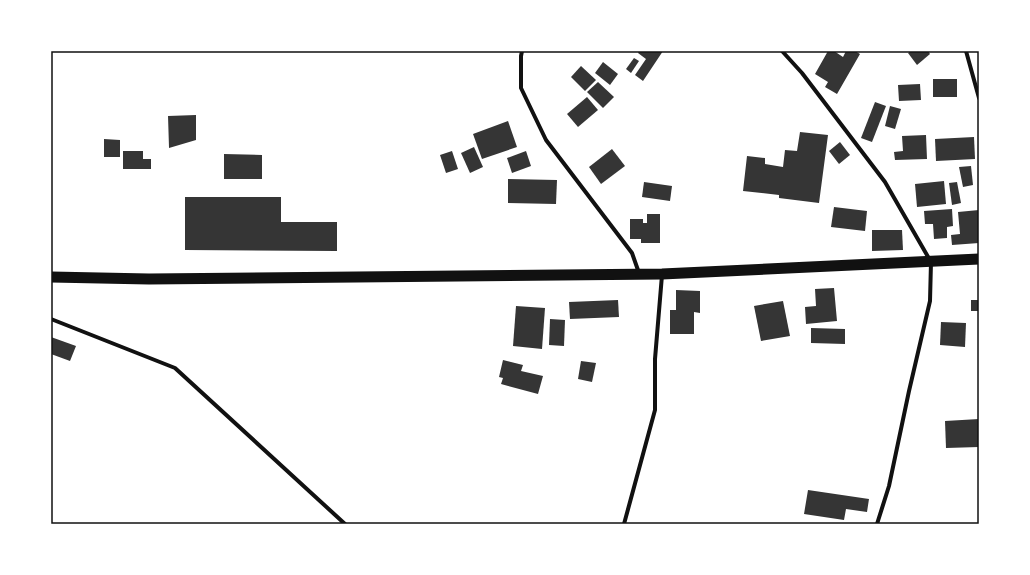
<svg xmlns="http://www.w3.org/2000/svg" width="1030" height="575" font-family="'Playfair Display',serif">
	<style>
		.building { fill: #353535 }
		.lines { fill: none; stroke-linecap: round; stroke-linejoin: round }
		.minor { stroke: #111; stroke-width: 4 }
		.trunk { stroke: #111; stroke-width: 11 }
		.neatline { fill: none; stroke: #111; stroke-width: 1.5 }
	</style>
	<rect width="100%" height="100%" fill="#fff"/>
	<!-- building -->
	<g class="building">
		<polygon points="639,51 663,51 643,81 635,75 646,59 638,53"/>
		<polygon points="828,51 834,51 843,57 846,51 855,51 860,54 837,94 825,87 828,82 815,74"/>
		<polygon points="911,51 928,51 930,54 917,65 908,53"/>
		<polygon points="634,58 639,61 631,73 626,69"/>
		<polygon points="603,62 618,74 610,85 595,73"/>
		<polygon points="581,66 596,80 585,91 571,77"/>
		<rect x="933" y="79" width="24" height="18"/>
		<polygon points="598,82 614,97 603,108 587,92"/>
		<polygon points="920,84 921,100 899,101 898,85"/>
		<polygon points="587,97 598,110 578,127 567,114"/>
		<polygon points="875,102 886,106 872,142 861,138"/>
		<polygon points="890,106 901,109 895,129 885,126"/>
		<polygon points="196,115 196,140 169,148 168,116"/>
		<polygon points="508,121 517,147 482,159 473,134"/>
		<polygon points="800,132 828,135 819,203 779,198 779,195 743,191 747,156 765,158 765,164 783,167 785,150 797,151"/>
		<polygon points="926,135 927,159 895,160 894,152 903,151 902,136"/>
		<polygon points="974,137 975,159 936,161 935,139"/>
		<polygon points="104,139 120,140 120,157 104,157"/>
		<polygon points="840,142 850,155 839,164 829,151"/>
		<polygon points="474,147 483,167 470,173 461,153"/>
		<polygon points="612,149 625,166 601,184 589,167"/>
		<polygon points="123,151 143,151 143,159 151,159 151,169 123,169"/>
		<polygon points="452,151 458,169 446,173 440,155"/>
		<polygon points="526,151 531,166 512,173 507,158"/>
		<polygon points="224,154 262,155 262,179 224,179"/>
		<polygon points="971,166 973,185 963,187 959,167"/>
		<polygon points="508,179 557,180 556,204 508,203"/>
		<polygon points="944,181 946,204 917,207 915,184"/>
		<polygon points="644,182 672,186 670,201 642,197"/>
		<polygon points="957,182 961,203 952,205 949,183"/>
		<polygon points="185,197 281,197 281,222 337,222 337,251 185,250"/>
		<polygon points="834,207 867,211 865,231 831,227"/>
		<polygon points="952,209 953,226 947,227 947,238 934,239 933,224 925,224 924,211"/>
		<polygon points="979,210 979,243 952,245 951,235 960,234 958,212"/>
		<polygon points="647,214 660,214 660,243 641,243 641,239 630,239 630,219 643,219 643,223 647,223"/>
		<polygon points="872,230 902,230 903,250 872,251"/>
		<polygon points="834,288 837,321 806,324 805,307 816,306 815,289"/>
		<polygon points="676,290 700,291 700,313 694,312 694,334 670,334 670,310 676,310"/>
		<polygon points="618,300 619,317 570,319 569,302"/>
		<rect x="971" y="300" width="8" height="11"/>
		<polygon points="783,301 790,336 761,341 754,306"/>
		<polygon points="516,306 545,308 542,349 513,346"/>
		<polygon points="550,319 565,320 564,346 549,345"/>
		<polygon points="941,322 966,323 965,347 940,345"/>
		<polygon points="811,328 845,329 845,344 811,343"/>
		<polygon points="51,337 76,346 70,361 51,354"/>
		<polygon points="503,360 523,365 521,371 543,376 538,394 501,384 503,378 499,377"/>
		<polygon points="581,361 596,363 592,382 578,379"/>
		<polygon points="979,419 979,447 946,448 945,421"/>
		<polygon points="808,490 869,499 867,512 846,509 844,520 804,514"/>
	</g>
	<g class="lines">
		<!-- minor -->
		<g class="minor">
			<polyline points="522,51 521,56 521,88 546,140 632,253 639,273"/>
			<polyline points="782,51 802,73 885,182 931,262 930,301 909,391 889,486 877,524"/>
			<polyline points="966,51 979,98"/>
			<polyline points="51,319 175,368 345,524"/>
			<polyline points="624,524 655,410 655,359 662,275"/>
		</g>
		<!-- trunk -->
		<polyline class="trunk" points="51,277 149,279 662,274 979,259"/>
	</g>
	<!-- border -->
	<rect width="1030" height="575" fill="none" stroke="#ffffff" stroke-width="104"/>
	<rect x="52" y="52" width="926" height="471" class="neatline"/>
</svg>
